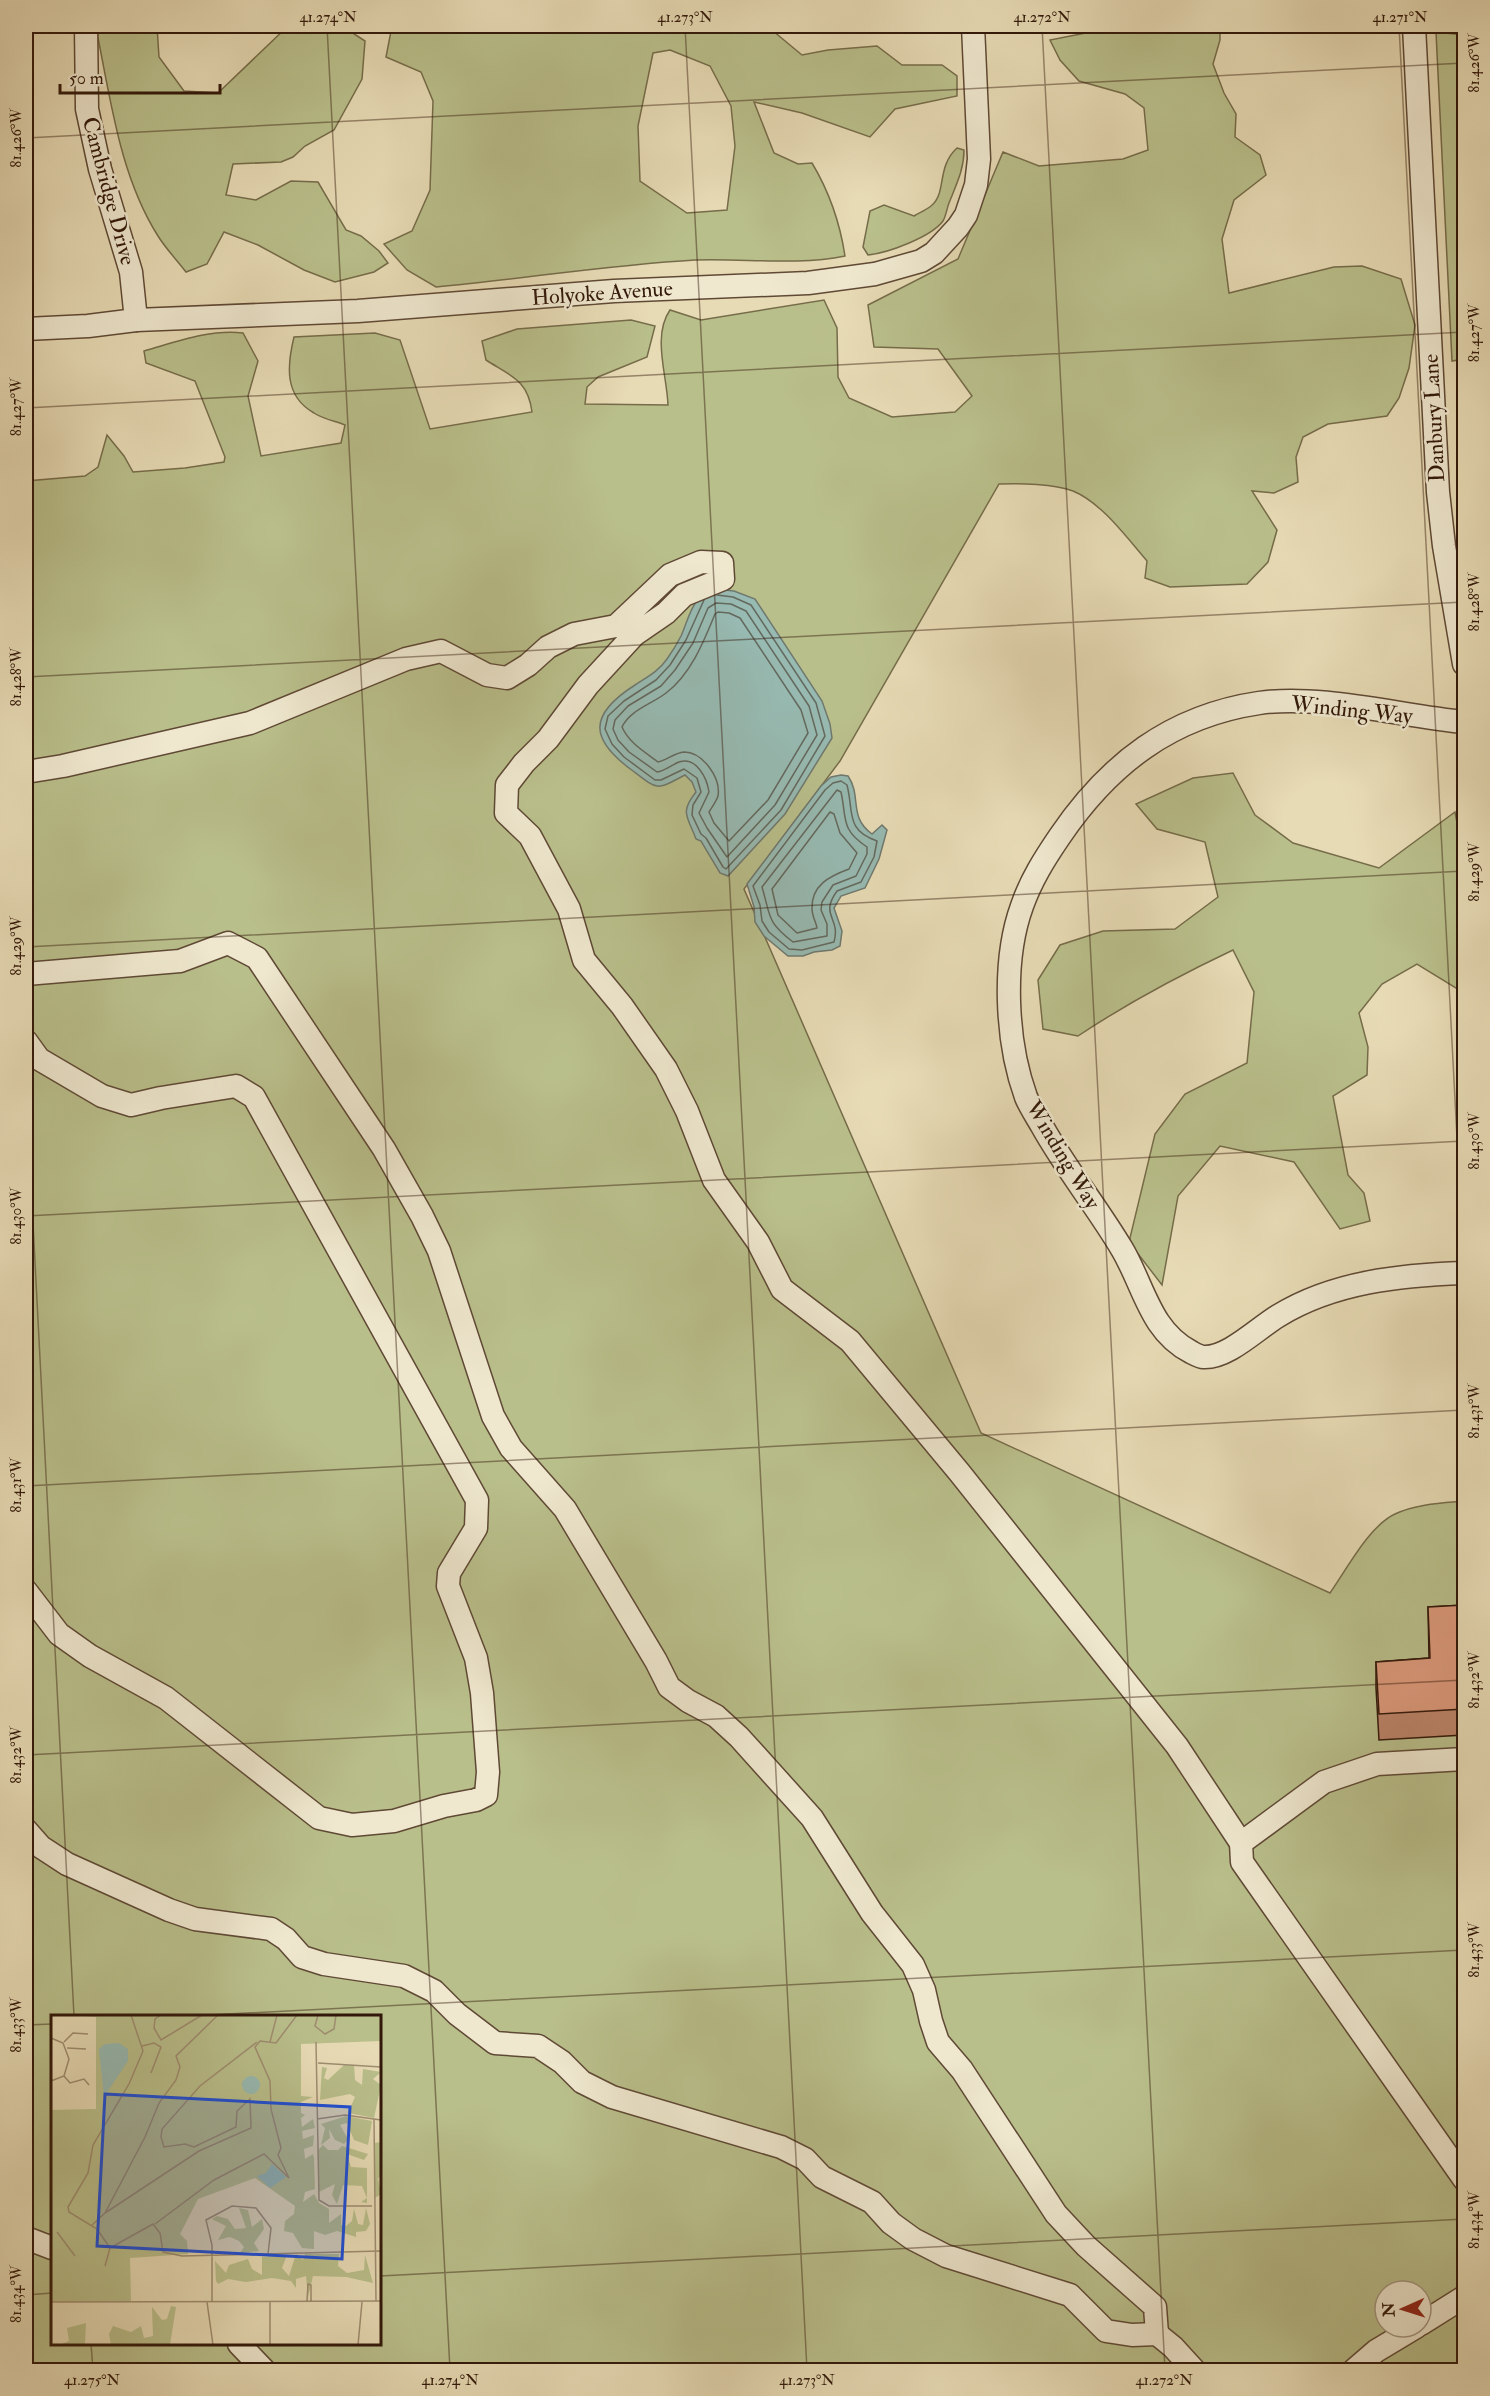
<svg xmlns="http://www.w3.org/2000/svg" width="1490" height="2396" font-family="'IM FELL Double Pica',serif">
	<style>
		.green { fill: #b9bf8b; stroke: #766c4a; stroke-width: 1.5; fill-rule: evenodd }
		.water { fill: #97bab2; stroke: #6f796f; stroke-width: 1.5 }
		.lines { fill: none; stroke-linecap: round; stroke-linejoin: round }
		.shore { stroke: #64695e; stroke-width: 1.5 }
		.minor-casing { stroke: #5f4935; stroke-width: 25 }
		.minor { stroke: #efe8cf; stroke-width: 22 }
		.wall { fill: #bc846a; stroke: #32180a; stroke-width: 1.5 }
		.building { fill: #db997b; stroke: #32180a; stroke-width: 1.5 }
		.ticks { fill: none; stroke: #32180a; stroke-width: 1.5; stroke-opacity: 0.45 }
		.labels { text-anchor: middle; dominant-baseline: central; stroke-width: 5; stroke-linejoin: round; paint-order: stroke }
		.street-label { font-size: 22px; fill: #32180a; stroke: #efe8cf }
		.inset-road { fill: none; stroke: #9f8d71; stroke-width: 1.5 }
		.view { fill: #1d4ed8; fill-opacity: 0.15; stroke: #1d4ed8; stroke-width: 3 }
		.inset-edge { fill: none; stroke: #32180a; stroke-width: 3 }
		.neatline { fill: none; stroke: #32180a; stroke-width: 2 }
		.ticks-label { font-size: 15px; text-anchor: middle; fill: #32180a }
	</style>
	<rect width="100%" height="100%" fill="#e7dbb5"/>
	<filter id="stains"><feTurbulence type="fractalNoise" baseFrequency=".00333" numOctaves="4"/><feColorMatrix values="0 0 0 0 .2 0 0 0 0 .09 0 0 0 0 .02 0 0 0 .5 -.17"/></filter>
	<radialGradient id="worn" r=".72"><stop offset=".6" stop-color="#630" stop-opacity="0"/><stop offset="1" stop-color="#630" stop-opacity=".3"/></radialGradient>
	<!-- green -->
	<g class="green">
		<path d="M98,26H157L159,57L184,91L218,93L288,26H342L365,41L362,79L334,130L305,146L293,157L281,162L233,164L226,195L256,200L291,181L318,182L346,230L361,236L379,251L388,263L374,272L335,282L304,270L258,245L224,232L207,264L186,272C177,260 166,249 158,236C120,176 111,101 97,33Z"/>
		<path d="M392,26H767L802,55L828,50L877,46L902,65H942L957,76V96L895,109L870,137L802,113L754,102L774,153L798,164L812,163C830,193 840,223 845,256C796,266 744,258 695,260C608,265 522,279 436,287L407,270L384,244L412,231L430,190L433,101L421,72L386,57ZM670,50L710,66L731,106L735,146L727,210L687,213L640,181L638,126L653,53Z"/>
		<path d="M1162,26H1220V40L1213,64L1224,93L1236,114L1235,137L1260,155L1266,175L1234,200L1222,239L1229,293L1334,267L1362,266L1401,279L1415,325L1409,368L1399,398L1387,416L1328,424L1303,437L1296,457L1298,482L1274,493L1252,491L1277,530L1268,562L1247,584L1170,587L1145,578L1147,561C1127,538 1102,503 1073,491C1054,484 1020,483 999,484L840,761L744,889L981,1433L1330,1593C1347,1569 1369,1526 1395,1514C1416,1504 1442,1503 1464,1501V2370H26V481L85,476L98,467L107,435L124,456L133,472L185,468L224,462L225,457L195,381L146,363L144,351C176,342 209,329 243,333L258,361L248,396L261,456L341,443L345,425C335,421 323,419 314,413C284,396 287,366 294,337L375,333L400,340L430,429L532,412C528,380 511,376 486,360L482,341L517,329L631,320L655,326L647,357L598,377L587,387L585,404L668,405C667,375 652,336 670,310L701,320L824,300L837,328L838,377L849,398L892,417L955,412L972,396L938,349L874,347L868,305L958,259L1003,152L1039,166L1123,159L1148,150L1144,108L1125,94L1079,81L1060,60L1050,40L1106,29ZM52,2016H380V2344H52ZM1385,2291H1421V2327H1385Z"/>
		<polygon points="1436,32 1464,35 1464,359 1452,361"/>
		<path d="M957,148L964,150C964,170 956,185 949,203C947,208 946,216 943,221C931,237 888,253 868,255L863,247L870,211L884,205L914,216C919,213 926,210 931,206C947,194 936,167 957,148Z"/>
		<path d="M1233,773L1255,815L1293,843L1379,868L1455,812L1464,860V993L1417,964L1382,984L1359,1013L1368,1047L1367,1075L1333,1096L1348,1175L1364,1193L1370,1221L1340,1229L1294,1162L1220,1146L1178,1196L1162,1285L1129,1242L1155,1134L1185,1094L1247,1063L1254,992L1233,950C1178,976 1129,1002 1078,1036L1043,1029L1038,980L1060,945L1103,931L1175,929L1218,897L1205,842L1157,829L1136,804L1193,778Z"/>
	</g>
	<!-- water -->
	<g class="water">
		<path d="M714,589L734,591L755,599L822,701L830,724L832,738L785,814L728,876L720,873L701,841L696,839C688,817 679,813 696,792L692,782L685,775C656,790 659,791 633,771C589,739 588,715 635,685C647,677 658,672 667,659C672,652 677,644 681,636C686,625 689,612 696,602C699,596 709,593 714,589Z"/>
		<path d="M841,775L848,776C862,796 848,817 872,834L882,825L887,830L879,859L865,888L841,896L834,908L842,931L840,946L832,950L814,952L803,956H788L764,936L755,922L754,907L747,884L821,786L831,777Z"/>
	</g>
	<g class="lines">
		<!-- shore -->
		<g class="shore">
			<polyline points="704,600 686,640 670,665 656,680 624,701 608,716 605,729 612,744 624,757 655,780 661,780 684,769 697,778 701,792 693,805 692,815 701,834 706,838 723,867 726,869 781,810 825,736 816,703 751,605 733,597 717,595"/>
			<path d="M716,603L731,604L746,611L809,706L817,735L775,805L727,857L707,828L699,813L709,792C707,778 696,756 679,762C671,765 665,771 657,772L629,752L618,740L613,729L615,720L628,706L661,686L675,670L693,643L708,608Z"/>
			<path d="M718,612L729,613L740,618L801,710L808,733L768,800L729,841L714,823L709,812C712,807 716,802 718,796C721,778 703,752 684,752C674,753 667,760 658,762C645,752 629,743 622,727C630,710 652,704 666,693C691,674 704,641 715,614Z"/>
			<path d="M841,781L847,785C854,812 845,830 877,841L874,857L861,882L837,891C819,916 841,917 834,942L802,950L789,949L769,932L762,921L760,905L753,886L825,790L833,783Z"/>
			<path d="M837,790L841,792C847,819 840,829 867,847V854L856,876L833,885L822,902L821,910L827,924V936L793,942C766,921 771,917 762,887Z"/>
			<path d="M830,812L834,814L840,833L857,853L849,869C830,876 811,885 812,909C812,916 816,922 817,928L797,933L778,915L772,889Z"/>
		</g>
		<defs>
			<g id="minor">
				<polyline points="86,26 87,109 100,169 131,272 136,320"/>
				<polyline points="1414,26 1438,492 1444,546 1464,664"/>
				<polyline points="26,329 88,326 136,320 358,311 614,291 808,283 875,274 921,261 934,253 958,227 966,215 976,185 979,159 973,26"/>
				<path d="M1464,722C1401,716 1320,694 1259,703C1171,716 1109,764 1060,836C1045,858 1031,880 1022,906C1002,961 1006,1042 1026,1097C1030,1107 1037,1117 1042,1126C1066,1169 1097,1207 1122,1249C1144,1286 1150,1331 1191,1352C1193,1353 1200,1357 1203,1357C1227,1359 1258,1328 1278,1316C1333,1282 1401,1275 1464,1273"/>
				<polyline points="26,772 63,766 250,723 406,659 441,651 487,675 507,678 528,665 548,647 574,634 616,626 670,575 701,562 722,563 723,579 684,595 666,613 634,635 588,685 548,739 524,763 507,785 506,813 530,836 569,909 584,960 622,1006 666,1069 687,1111 714,1180 758,1242 782,1289 850,1341 959,1472 1177,1746 1241,1843"/>
				<polyline points="26,974 180,961 228,943 257,958 384,1149 422,1216 439,1251 493,1416 511,1448 565,1509 656,1661 669,1687 688,1701 716,1716 739,1737 812,1818 872,1913 913,1965 924,1990 931,2021 938,2042 962,2070 1056,2214 1086,2246 1155,2307 1157,2334"/>
				<polyline points="26,1041 39,1059 102,1096 131,1105 161,1098 236,1086 254,1097 477,1500 476,1528 449,1573 448,1586 476,1658 482,1693 488,1772 486,1795 476,1800 444,1806 394,1821 352,1825 319,1818 166,1698 90,1656 59,1634 26,1591"/>
				<polyline points="1464,1759 1377,1764 1324,1782 1241,1843 1242,1862 1464,2179"/>
				<polyline points="26,1830 41,1847 67,1864 169,1910 195,1919 271,1929 286,1939 302,1957 324,1964 404,1976 434,1991 457,2014 495,2043 538,2046 562,2062 582,2082 612,2097 781,2147 805,2159 822,2177 872,2202 891,2223 913,2239 946,2256 1070,2295 1106,2331 1132,2335 1157,2334 1173,2347 1194,2370"/>
				<polyline points="26,2238 52,2248"/>
				<polyline points="1421,2324 1464,2297"/>
				<polyline points="239,2344 264,2370"/>
				<polyline points="1354,2370 1376,2351 1416,2327"/>
			</g>
		</defs>
		<!-- minor casing -->
		<use href="#minor" class="minor-casing"/>
		<!-- minor -->
		<use href="#minor" class="minor"/>
	</g>
	<!-- wall -->
	<polygon class="wall" points="1464,1605 1464,1735 1379,1740 1376,1688 1376,1662 1429,1658 1428,1607"/>
	<!-- building -->
	<polygon class="building" points="1464,1605 1464,1709 1379,1714 1376,1662 1430,1658 1428,1607"/>
	<!-- ticks -->
	<path class="ticks" d="M327,26L450,2370M685,26L807,2370M1042,26L1165,2370M1399,26L1464,1272M26,138L1464,63M26,408L1464,332M26,677L1464,602M26,947L1464,871M26,1088L74,2016M26,1216L1464,1141M26,1486L1464,1410M26,1755L1464,1680M189,2016L1464,1950M26,2025L52,2024M380,2276L1464,2219M26,2295L52,2293M91,2344L93,2370"/>
	<g class="labels">
		<!-- street labels -->
		<g class="street-label">
			<text transform="translate(109 191) rotate(75)">Cambridge Drive</text>
			<text transform="translate(602 293) rotate(-4)">Holyoke Avenue</text>
			<text transform="translate(1434 418) rotate(-93)">Danbury Lane</text>
			<text transform="translate(1352 710) rotate(6)">Winding Way</text>
			<text transform="translate(1063 1155) rotate(59)">Winding Way</text>
		</g>
	</g>
	<!-- overview -->
	<g transform="translate(51 2015)">
		<rect width="330" height="330" fill="#e7dbb5"/>
		<path d="M22,0H330V26L250,29V81L262,82L250,87V98L254,100L250,103L251,112L262,104L264,113L251,116L252,124L263,120L262,131L253,134L254,144L262,139L263,143L264,174L254,177L252,187L263,179L268,188L278,194V208L290,199V210L295,211L301,206L303,194L307,209L312,210L315,193L319,209L315,216L305,217V222L286,216L274,220L263,216V234L251,233L242,218L233,216L234,206L243,199L244,191L204,163L147,184L129,219L136,226L137,239L79,243L80,287H1L0,95L45,94V2ZM293,50H303L304,65L311,70L312,54L330,57L322,64L330,70L323,103L297,98L304,82L299,79L269,85L271,52L276,53L273,63L277,65ZM295,101L321,106L317,130L303,125L296,108L289,110L297,124L293,129L284,125L278,114L279,123L270,130L274,113L270,109ZM330,127V162L327,163L330,179L324,183V128ZM272,130L277,135H287L291,131L317,139L313,145L296,139L300,152L316,153V188L310,187L316,183L311,171L292,170L286,189L281,180L284,169L268,177L267,135ZM188,193L197,195L201,212L211,204L213,214L203,228L208,236L189,238L193,232L188,226L179,222L167,225L175,211L161,204L166,201L177,204L184,214L195,213ZM245,239L252,245L254,239H288L287,251L296,258L313,255L314,240L322,268L295,262L262,261L257,282L255,261L245,264V273L240,266L221,263L195,267L177,264L167,269L165,266L164,246L175,258L178,250L197,244L201,254L211,260V242L236,240L231,253L238,261ZM120,291L125,292L119,330H60L58,319L62,311L80,317L90,311L93,323L102,321L101,292L111,305L116,304ZM35,308L34,330H8L18,326L16,313Z" fill="#b9bf8b"/>
		<path d="M68,28L77,34V46L53,82L48,34L54,29ZM191 70a9 9 0 1 1 18 0a9 9 0 1 1-18 0ZM221,149L235,162L219,173L206,161L215,158Z" fill="#97bab2"/>
		<path class="inset-road" d="M80,0L92,36L78,69L42,130L37,158L17,192L18,197L46,214L59,233L102,209L109,218L112,237L131,241L330,236M110,0L104,4L103,13L110,25L151,0M267,0L264,11L274,19L283,14L285,0M0,23L12,28L18,44L13,61L0,66M13,27L22,18L37,19M219,27L226,0M265,27L268,185L278,191H321M91,31L103,28L110,32L100,58M16,33L35,34M267,48L330,52M13,61L19,68L33,64L38,70M266,104L294,100L330,105M323,104L325,286M54,198L148,136L200,113L199,84L186,96L185,112L143,132L134,129L113,132L110,122L111,114L149,71L206,27M104,209L163,165L213,139L238,163L227,140L230,133L220,94L219,66L204,32L209,26L225,28L246,0M41,210L54,198L94,122L108,88L125,65L129,52L125,41L167,0M6,217L24,241M54,251L59,233M219,286V330M256,286L257,269L260,270V286M0,287L330,286M156,287L162,330M161,287V230L155,205L181,191L205,193L220,213L217,239M307,330L311,287"/>
		<path class="view" d="M54,79L299,92L291,244L46,231Z"/>
		<rect width="330" height="330" class="inset-edge"/>
	</g>
	<!-- margin -->
	<rect width="1490" height="2396" fill="none" stroke="#e7dbb5" stroke-width="66"/>
	<!-- north arrow -->
	<g transform="translate(1403 2309) rotate(267)"><circle r="28" fill="#efe8cf" stroke="#a39580" stroke-width="1.5"/>
	<path d="M0-4.5L10 22L0 15L-10 22Z" fill="#8f2418"/>
	<text y="-9" font-size="16" font-weight="bold" text-anchor="middle" fill="#32180a">N</text>
	</g>
	<!-- scale -->
	<path d="M60 84v9h160v-9" fill="none" stroke="#32180a" stroke-width="3"/>
	<text x="69" y="84" font-size="18" fill="#32180a" stroke="#efe8cf" stroke-width="4.5" paint-order="stroke">50 m</text>
	<rect x="33" y="33" width="1424" height="2330" class="neatline"/>
	<g class="ticks-label">
		<text x="328" y="22">41.274°N</text>
		<text x="685" y="22">41.273°N</text>
		<text x="1042" y="22">41.272°N</text>
		<text x="1400" y="22">41.271°N</text>
		<text transform="translate(1474 63) rotate(-90)" y="5">81.426°W</text>
		<text transform="translate(16 138) rotate(-90)" y="5">81.426°W</text>
		<text transform="translate(1474 333) rotate(-90)" y="5">81.427°W</text>
		<text transform="translate(16 407) rotate(-90)" y="5">81.427°W</text>
		<text transform="translate(1474 602) rotate(-90)" y="5">81.428°W</text>
		<text transform="translate(16 677) rotate(-90)" y="5">81.428°W</text>
		<text transform="translate(1474 872) rotate(-90)" y="5">81.429°W</text>
		<text transform="translate(16 946) rotate(-90)" y="5">81.429°W</text>
		<text transform="translate(1474 1141) rotate(-90)" y="5">81.430°W</text>
		<text transform="translate(16 1216) rotate(-90)" y="5">81.430°W</text>
		<text transform="translate(1474 1411) rotate(-90)" y="5">81.431°W</text>
		<text transform="translate(16 1485) rotate(-90)" y="5">81.431°W</text>
		<text transform="translate(1474 1680) rotate(-90)" y="5">81.432°W</text>
		<text transform="translate(16 1755) rotate(-90)" y="5">81.432°W</text>
		<text transform="translate(1474 1950) rotate(-90)" y="5">81.433°W</text>
		<text transform="translate(16 2025) rotate(-90)" y="5">81.433°W</text>
		<text transform="translate(1474 2220) rotate(-90)" y="5">81.434°W</text>
		<text transform="translate(16 2294) rotate(-90)" y="5">81.434°W</text>
		<text x="92" y="2385">41.275°N</text>
		<text x="450" y="2385">41.274°N</text>
		<text x="807" y="2385">41.273°N</text>
		<text x="1164" y="2385">41.272°N</text>
	</g>
	<rect width="100%" height="100%" filter="url(#stains)"/>
	<rect width="100%" height="100%" fill="url(#worn)"/>
</svg>
